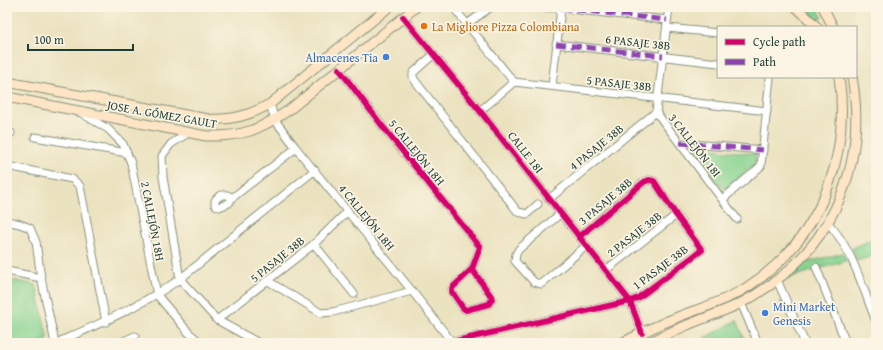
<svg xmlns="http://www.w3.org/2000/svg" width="883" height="350" font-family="'Gentium Book Plus',serif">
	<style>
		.green { fill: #88d390; stroke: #548862 }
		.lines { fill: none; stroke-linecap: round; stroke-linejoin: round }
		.minor-casing { stroke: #85907a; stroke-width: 9 }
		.secondary-casing { stroke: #85907a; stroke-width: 11 }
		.minor { stroke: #fff; stroke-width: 7 }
		.secondary { stroke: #fde5c5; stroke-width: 9 }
		.quiet { stroke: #8e44ad; stroke-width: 5; stroke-dasharray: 10 5; stroke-linecap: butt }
		.cycleway-casing { stroke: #fcf5e5; stroke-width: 8 }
		.cycleway { stroke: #d6006c; stroke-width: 6 }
		.food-dot { fill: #e8710a; stroke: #fcf5e5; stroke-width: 1.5 }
		.shop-dot { fill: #3f7fe0; stroke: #fcf5e5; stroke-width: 1.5 }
		.labels { text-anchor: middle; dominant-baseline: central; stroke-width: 3.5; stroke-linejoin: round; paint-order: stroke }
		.food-label { font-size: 12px; fill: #c56008; stroke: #fcf5e5; text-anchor: start }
		.street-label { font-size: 12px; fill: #1f3d34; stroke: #fcf5e5 }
		.shop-label { font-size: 12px; fill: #366cbe; stroke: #fcf5e5; text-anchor: end }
	</style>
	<rect width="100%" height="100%" fill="#fcf5e5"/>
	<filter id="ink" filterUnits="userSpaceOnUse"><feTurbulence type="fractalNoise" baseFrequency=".025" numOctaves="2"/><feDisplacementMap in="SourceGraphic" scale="8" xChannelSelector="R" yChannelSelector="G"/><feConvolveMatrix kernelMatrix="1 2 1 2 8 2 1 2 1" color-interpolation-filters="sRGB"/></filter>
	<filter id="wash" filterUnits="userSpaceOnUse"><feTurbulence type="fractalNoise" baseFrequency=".012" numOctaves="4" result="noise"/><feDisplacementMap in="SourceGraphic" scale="16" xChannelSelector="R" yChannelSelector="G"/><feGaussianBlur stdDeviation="0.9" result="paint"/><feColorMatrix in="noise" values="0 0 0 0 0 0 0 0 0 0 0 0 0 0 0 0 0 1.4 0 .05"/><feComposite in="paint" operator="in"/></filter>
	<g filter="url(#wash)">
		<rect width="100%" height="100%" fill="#ebe2bf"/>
		<!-- green -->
		<g class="green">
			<polygon points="805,7 817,7 822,17 818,20"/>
			<polygon points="692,147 756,154 755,164 725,189 720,186 691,151"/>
			<polygon points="876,238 876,255 857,261 852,248"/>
			<polygon points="843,253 846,261 788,278 805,263"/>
			<polygon points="7,279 36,285 48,340 36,343 7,343"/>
			<polygon points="737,320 746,343 696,343"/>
		</g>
	</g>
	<g filter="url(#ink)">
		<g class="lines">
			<defs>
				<g id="minor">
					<polyline points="453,7 514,82"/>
					<polyline points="532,7 561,8 667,20"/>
					<polyline points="669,7 656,112 737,219"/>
					<polyline points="403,17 480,111 630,301 642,333"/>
					<polyline points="467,24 491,7"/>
					<polyline points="667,28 718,33"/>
					<polyline points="556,44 718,63"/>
					<polyline points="433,55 413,73 413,77 416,82 518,212 527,214 538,204"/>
					<polyline points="339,69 383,127 480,247 472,269 452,288 452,292 463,308 466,310 489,304 492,299 491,296 472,269"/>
					<polyline points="552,86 561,8"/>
					<polyline points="270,104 275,120 296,148 412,291 452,342"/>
					<polyline points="480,111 514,82 767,111"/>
					<polyline points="81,113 108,129 123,144 131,163 157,295 189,333 201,343"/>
					<polyline points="7,133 11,133"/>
					<polyline points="188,133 171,144 162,156 163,177 180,279 217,320 259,343"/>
					<polyline points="35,137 127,153"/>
					<polyline points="680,143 763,150"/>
					<polyline points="7,166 72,179 80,186 106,322"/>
					<path d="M232,198C226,192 218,195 215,201V205L219,207L229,203L232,198L296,148"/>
					<polyline points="549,199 656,112"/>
					<polyline points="723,199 761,166 770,77"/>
					<polyline points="561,213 519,249 516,254 515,261 534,282 541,284 586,246"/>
					<polyline points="7,221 20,224 30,228 36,242 41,278 55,343"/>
					<path d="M828,223C852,248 863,289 876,321"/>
					<polyline points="314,244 354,294"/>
					<polyline points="816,267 846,343"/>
					<polyline points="606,270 676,215"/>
					<polyline points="7,271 41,278"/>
					<polyline points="777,280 805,343"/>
					<polyline points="268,281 321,313 333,312 412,291"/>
					<polyline points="741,303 758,343"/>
					<polyline points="217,320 314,244 348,211"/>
					<path d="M56,343C99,324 141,306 180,279L315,170"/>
					<polyline points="119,343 135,336"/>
					<polyline points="447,343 630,301 638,298 702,250 676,215 654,181 649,180 644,182 579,237"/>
				</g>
				<g id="secondary">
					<polyline points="796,7 817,27"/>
					<polyline points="823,7 833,27"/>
					<path d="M7,82L208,119C233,120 248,116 270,104L389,7"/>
					<path d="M7,97L206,136C243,137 259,130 289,110L416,7"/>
					<path d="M621,343C638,335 655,326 673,319C694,310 715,305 735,294C745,290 754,282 763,276C824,228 850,153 839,77"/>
					<path d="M649,343C661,337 673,331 685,326C704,318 723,312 741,303C827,258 869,172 852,77"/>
				</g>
			</defs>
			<!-- minor casing -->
			<use href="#minor" class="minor-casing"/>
			<!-- secondary casing -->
			<use href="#secondary" class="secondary-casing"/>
			<!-- minor -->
			<use href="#minor" class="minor"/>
			<!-- secondary -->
			<use href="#secondary" class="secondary"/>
			<!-- quiet -->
			<g class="quiet">
				<polyline points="561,8 667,20"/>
				<polyline points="556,44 663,56"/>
				<polyline points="680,143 763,150"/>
			</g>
			<defs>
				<g id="cycleway">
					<polyline points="403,17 480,111 630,301 642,333"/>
					<polyline points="339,69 383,127 480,247 472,269 452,288 452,292 463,308 466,310 489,304 492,299 491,296 472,269"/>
					<polyline points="447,343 630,301 638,298 702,250 676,215 654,181 649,180 644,182 579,237"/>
				</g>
			</defs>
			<!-- cycleway casing -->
			<use href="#cycleway" class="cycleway-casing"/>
			<!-- cycleway -->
			<use href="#cycleway" class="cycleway"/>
		</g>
	</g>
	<!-- markers -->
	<circle class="food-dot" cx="424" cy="26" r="4"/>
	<g class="shop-dot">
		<circle cx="386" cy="57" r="4"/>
		<circle cx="765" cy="313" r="4"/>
	</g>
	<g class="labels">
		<!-- food labels -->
		<g class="food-label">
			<text x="432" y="26">La Migliore Pizza Colombiana</text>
		</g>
		<!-- street labels -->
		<g class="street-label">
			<text transform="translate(638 42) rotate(6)">6 PASAJE 38B</text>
			<text transform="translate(619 83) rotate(6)">5 PASAJE 38B</text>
			<text transform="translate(162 114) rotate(10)">JOSE A. GÓMEZ GAULT</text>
			<text transform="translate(695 145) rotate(52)">3 CALLEJÓN 18I</text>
			<text transform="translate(596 147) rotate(-39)">4 PASAJE 38B</text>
			<text transform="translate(417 152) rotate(51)">5 CALLEJÓN 18H</text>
			<text transform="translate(526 152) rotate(52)">CALLE 18I</text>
			<text transform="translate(605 201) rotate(-40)">3 PASAJE 38B</text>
			<text transform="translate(367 217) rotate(51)">4 CALLEJÓN 18H</text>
			<text transform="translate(153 221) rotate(79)">2 CALLEJÓN 18H</text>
			<text transform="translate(634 234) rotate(-38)">2 PASAJE 38B</text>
			<text transform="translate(277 259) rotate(-39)">5 PASAJE 38B</text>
			<text transform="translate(660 267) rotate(-37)">1 PASAJE 38B</text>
		</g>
		<!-- shop labels -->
		<g class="shop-label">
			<text x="378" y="57">Almacenes Tia</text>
			<text x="773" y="306" text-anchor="start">Mini Market<tspan x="773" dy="14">Genesis</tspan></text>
		</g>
	</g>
	<!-- margin -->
	<rect width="883" height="350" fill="none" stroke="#fcf5e5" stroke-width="24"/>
	<!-- legend -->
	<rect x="717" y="26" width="140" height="52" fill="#fcf5e5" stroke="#a4ab9e"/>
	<rect x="725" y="39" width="20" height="6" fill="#d6006c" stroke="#a4ab9e"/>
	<text x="753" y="46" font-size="12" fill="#1f3d34">Cycle path</text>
	<rect x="725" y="59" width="20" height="6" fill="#8e44ad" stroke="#a4ab9e"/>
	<text x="753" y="66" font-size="12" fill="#1f3d34">Path</text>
	<!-- scale -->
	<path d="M28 44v6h105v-6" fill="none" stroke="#1f3d34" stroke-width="2"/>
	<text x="34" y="44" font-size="12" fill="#1f3d34" stroke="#fcf5e5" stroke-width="3" paint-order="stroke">100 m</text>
</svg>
